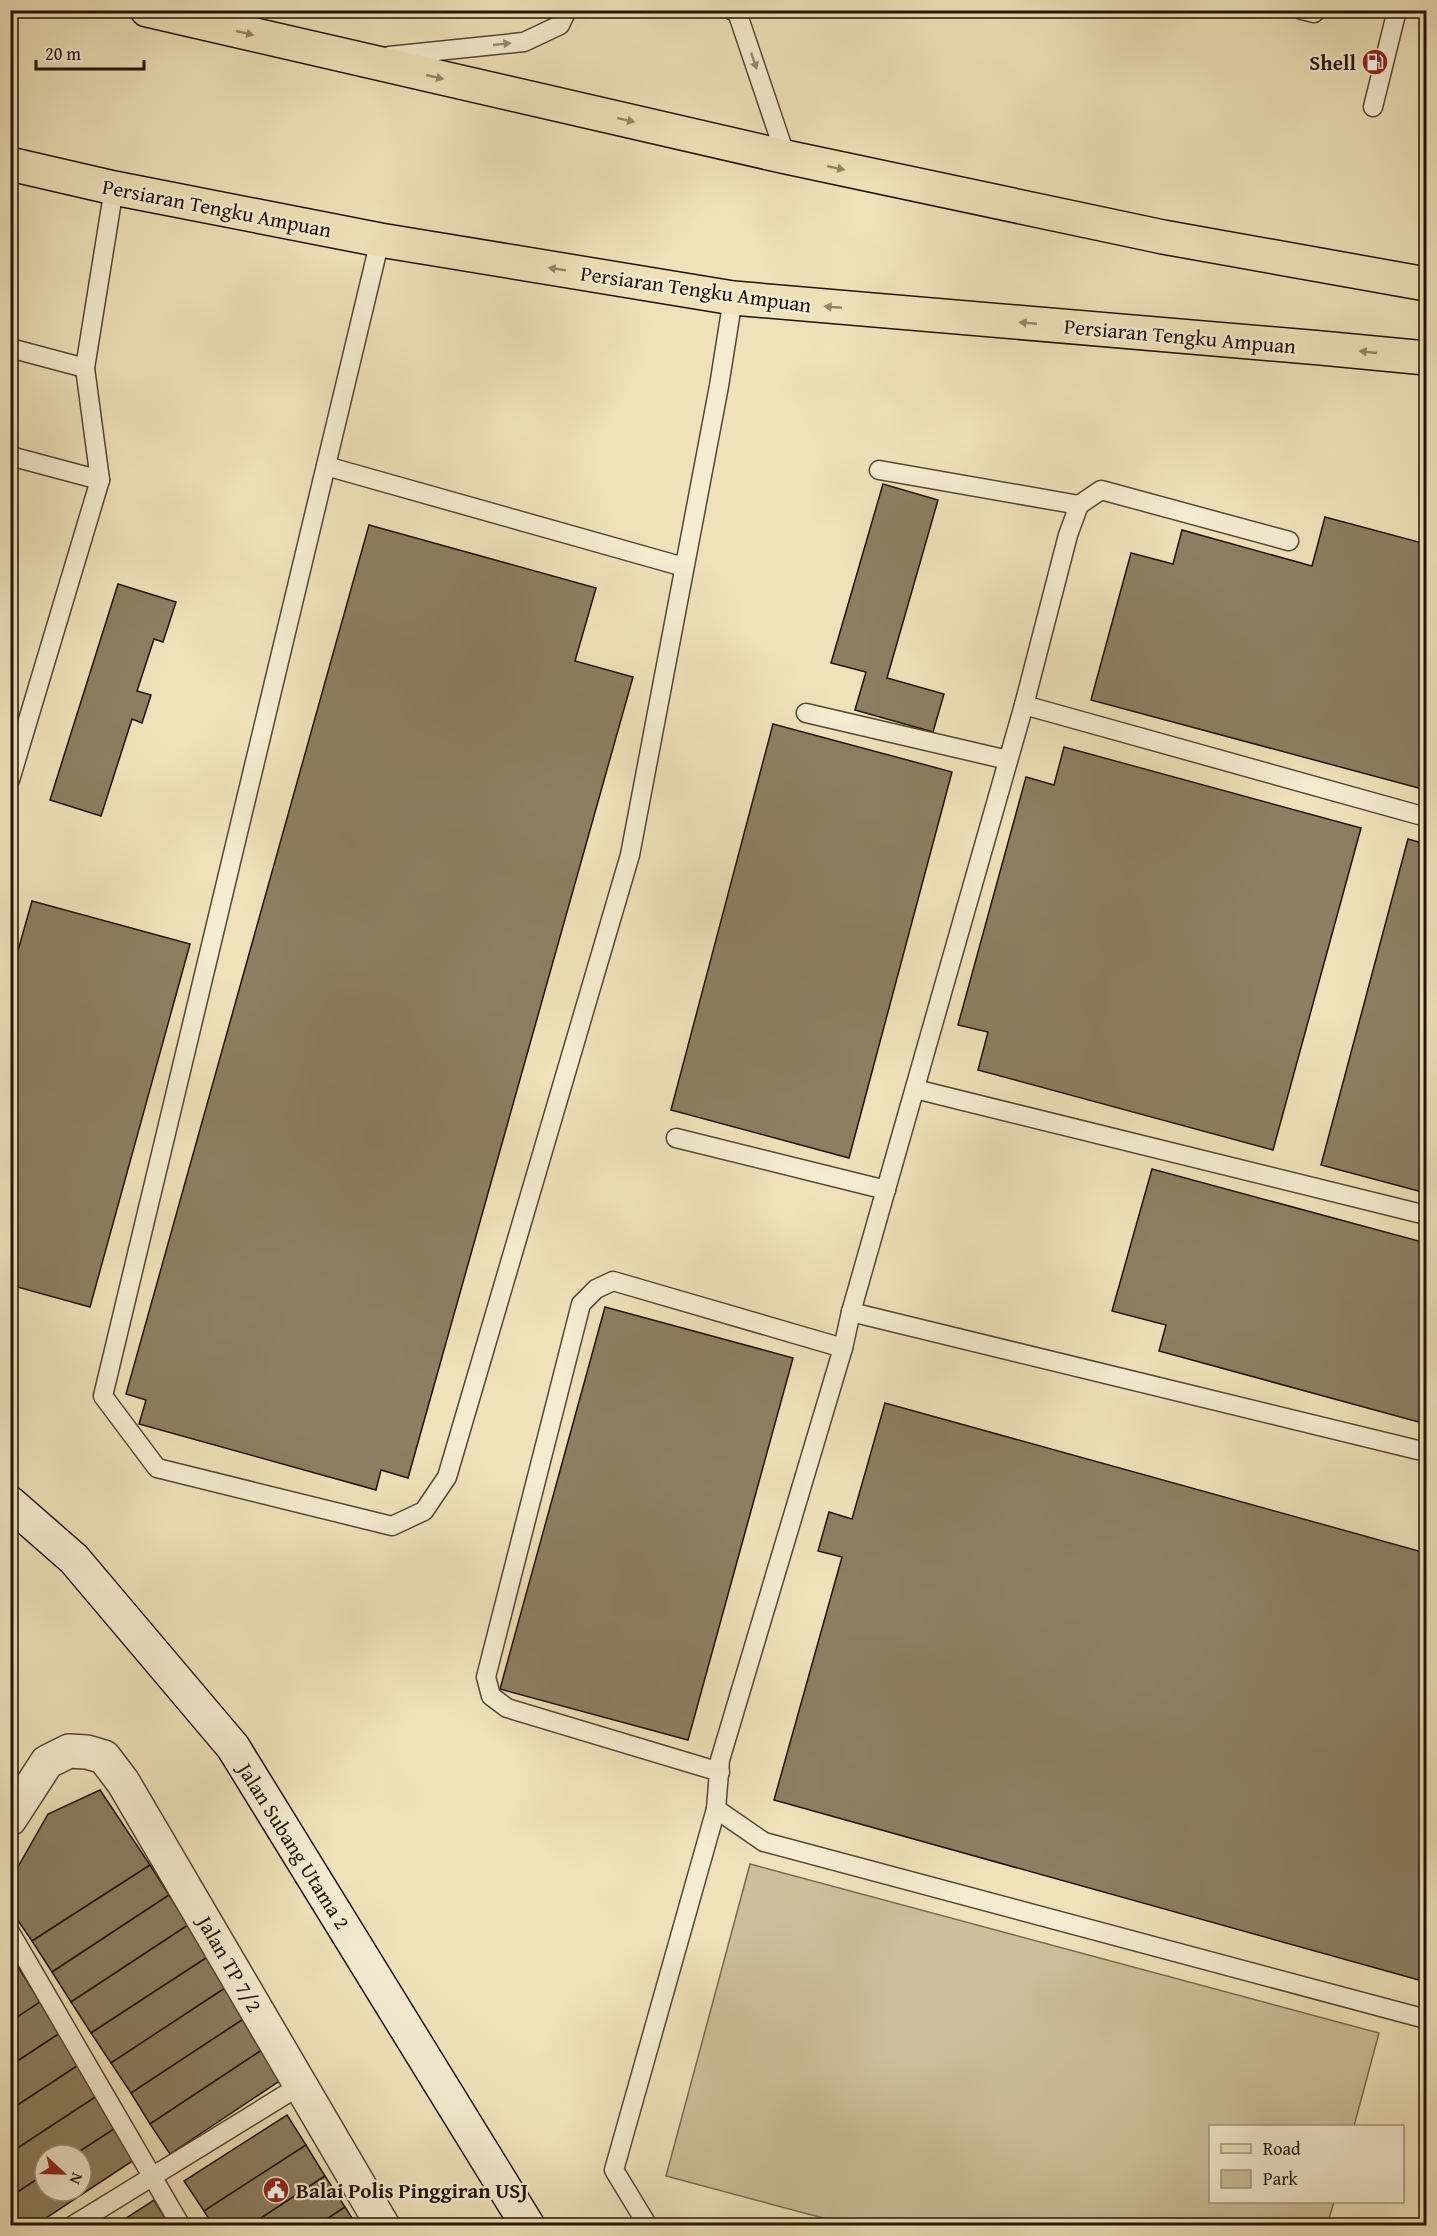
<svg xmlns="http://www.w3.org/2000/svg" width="1437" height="2236" font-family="'Gentium Book Plus',serif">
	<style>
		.green { fill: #ccbf9b; stroke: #766950; stroke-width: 1.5 }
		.building { fill: #8c7f63; stroke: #211304; stroke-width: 1.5 }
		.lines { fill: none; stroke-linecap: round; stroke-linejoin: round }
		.service-casing { stroke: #544732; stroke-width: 21 }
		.minor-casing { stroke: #544732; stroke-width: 36 }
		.secondary-casing { stroke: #211304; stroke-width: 36 }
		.primary-casing { stroke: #211304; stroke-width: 36 }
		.service { stroke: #f5ecd2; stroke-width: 18 }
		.minor { stroke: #f5ecd2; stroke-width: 33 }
		.secondary { stroke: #f5ecd2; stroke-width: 33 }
		.primary { stroke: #efe2ba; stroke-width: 33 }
		.oneway { fill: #928568 }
		.oneway2 { fill: #968a75 }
		.labels { text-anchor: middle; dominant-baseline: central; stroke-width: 4.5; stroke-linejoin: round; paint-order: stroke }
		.poi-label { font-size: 21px; font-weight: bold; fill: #211304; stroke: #f5ecd2; text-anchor: end }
		.street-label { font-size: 21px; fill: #211304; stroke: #f5ecd2 }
	</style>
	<rect width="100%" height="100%" fill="#efe2ba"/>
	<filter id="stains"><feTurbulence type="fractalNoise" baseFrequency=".00333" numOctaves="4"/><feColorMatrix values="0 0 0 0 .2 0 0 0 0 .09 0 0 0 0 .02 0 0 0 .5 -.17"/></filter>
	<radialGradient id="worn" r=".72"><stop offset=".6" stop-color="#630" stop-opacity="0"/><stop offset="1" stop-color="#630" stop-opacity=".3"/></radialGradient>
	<!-- green -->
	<polygon class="green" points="750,1864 1379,2033 1354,2126 1210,2126 1210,2202 1334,2202 1327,2225 849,2225 666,2176"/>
	<!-- building -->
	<g class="building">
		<polygon points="883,484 938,500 887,678 944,694 933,732 855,710 866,672 831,663"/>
		<polygon points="1325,517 1426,544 1426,790 1091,700 1131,553 1173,564 1182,530 1312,566"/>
		<polygon points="369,525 596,588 575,661 633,677 408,1478 381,1470 376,1490 139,1424 146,1400 126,1394"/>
		<polygon points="118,584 176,602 163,642 154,639 137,691 151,695 142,723 132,719 101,816 50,800"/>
		<polygon points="773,724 952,772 849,1158 671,1110"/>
		<polygon points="1064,747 1361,828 1273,1150 978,1070 988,1032 958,1025 1026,777 1054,785"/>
		<polygon points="1408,839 1426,844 1426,1193 1321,1165"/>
		<polygon points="32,901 190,944 90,1307 10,1285 10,979"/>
		<polygon points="1152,1169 1426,1243 1426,1424 1159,1351 1166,1325 1112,1311"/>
		<polygon points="605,1307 793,1358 688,1740 500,1689"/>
		<polygon points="885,1403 1426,1553 1426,1982 774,1800 842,1557 818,1551 829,1512 852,1519"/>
		<polygon points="100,1790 150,1865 32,1941 10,1909 10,1881 48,1814"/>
		<polygon points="150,1865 169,1895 52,1972 32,1941"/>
		<polygon points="169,1895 188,1925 71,2002 52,1972"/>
		<polygon points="188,1925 209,1956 91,2033 71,2002"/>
		<polygon points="10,1954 40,2002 10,2022"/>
		<polygon points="209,1956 228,1986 111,2063 91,2033"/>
		<polygon points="228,1986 248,2016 131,2093 111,2063"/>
		<polygon points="40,2002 60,2033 10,2066 10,2022"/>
		<polygon points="248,2016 268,2046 150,2124 131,2093"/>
		<polygon points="60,2033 80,2064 10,2110 10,2066"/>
		<polygon points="268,2046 287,2076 170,2154 150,2124"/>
		<polygon points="80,2064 100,2094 10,2153 10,2110"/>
		<polygon points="100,2094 120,2125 74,2155 45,2155 45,2174 10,2197 10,2153"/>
		<polygon points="287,2115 306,2145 204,2211 184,2181"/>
		<polygon points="120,2125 140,2156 34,2226 21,2226 10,2210 10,2197 45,2174 45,2191 81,2191 81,2155 74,2155"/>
		<polygon points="306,2145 325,2176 249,2226 213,2226 204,2211"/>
		<polygon points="325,2176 345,2207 316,2226 249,2226"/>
		<polygon points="154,2200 170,2226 114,2226"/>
		<polygon points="345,2207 357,2226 316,2226"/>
	</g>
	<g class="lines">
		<defs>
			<g id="service">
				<polyline points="731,10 737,12 786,157"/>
				<polyline points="1302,10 1314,13 1317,10"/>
				<polyline points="389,56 524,42 560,25 567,10"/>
				<polyline points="1373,107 1397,10"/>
				<polyline points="380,240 103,1396 157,1468 392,1526 424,1511 447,1477 630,855 719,386 733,298"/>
				<polyline points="10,348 85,368"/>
				<polyline points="10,456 100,480"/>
				<polyline points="326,466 684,567"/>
				<polyline points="879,470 1079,505"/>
				<polyline points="1289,541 1101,490 1079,505 1068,535 1024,705 851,1312 843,1348 720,1760 716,1809 764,1842 1426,2019"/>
				<polyline points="1024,705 1426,817"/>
				<polyline points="806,713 1008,760"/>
				<polyline points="10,780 100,480 85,368 114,188"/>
				<polyline points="915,1089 1426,1215"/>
				<polyline points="676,1138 886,1190"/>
				<polyline points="851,1312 1426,1452"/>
				<polyline points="720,1772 507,1708 491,1696 486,1677 581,1304 596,1289 613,1281 843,1348"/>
				<polyline points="10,1932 181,2226"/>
				<polyline points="72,2226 301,2085"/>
				<polyline points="648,2226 614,2170 716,1809"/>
			</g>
			<polyline id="minor" points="10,1819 47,1762 69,1751 87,1752 104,1757 123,1782 383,2226"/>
			<polyline id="secondary" points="10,1503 74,1559 233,1747 528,2226"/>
			<g id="primary">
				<polyline points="147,10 786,157 1163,237 1426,284"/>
				<polyline points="10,164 114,188 380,240 733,298 1321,348 1426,358"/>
			</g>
		</defs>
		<!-- service casing -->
		<use href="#service" class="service-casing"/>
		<!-- minor casing -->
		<use href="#minor" class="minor-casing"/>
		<!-- secondary casing -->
		<use href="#secondary" class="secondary-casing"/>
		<!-- primary casing -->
		<use href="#primary" class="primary-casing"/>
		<!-- service -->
		<use href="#service" class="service"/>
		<!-- minor -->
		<use href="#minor" class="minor"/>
		<!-- secondary -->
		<use href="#secondary" class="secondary"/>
		<!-- primary -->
		<use href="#primary" class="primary"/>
	</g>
	<!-- one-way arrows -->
	<defs><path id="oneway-solid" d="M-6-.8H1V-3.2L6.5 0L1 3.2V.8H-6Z" transform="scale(1.5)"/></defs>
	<g class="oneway">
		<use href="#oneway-solid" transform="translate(245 33) rotate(13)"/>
		<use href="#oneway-solid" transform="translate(435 77) rotate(13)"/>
		<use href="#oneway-solid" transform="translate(626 120) rotate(13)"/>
		<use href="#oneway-solid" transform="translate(836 168) rotate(12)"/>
		<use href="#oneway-solid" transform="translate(557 269) rotate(-171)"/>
		<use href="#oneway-solid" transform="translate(833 307) rotate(-175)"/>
		<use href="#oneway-solid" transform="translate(1028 323) rotate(-175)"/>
		<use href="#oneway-solid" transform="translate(1368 352) rotate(-174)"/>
	</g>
	<g class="oneway2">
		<use href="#oneway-solid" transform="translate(502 44) rotate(-6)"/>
		<use href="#oneway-solid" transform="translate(754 61) rotate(71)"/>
	</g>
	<!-- icons -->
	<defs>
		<symbol id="fuel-disc" viewBox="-11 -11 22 22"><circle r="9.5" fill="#8f2418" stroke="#f5ecd2"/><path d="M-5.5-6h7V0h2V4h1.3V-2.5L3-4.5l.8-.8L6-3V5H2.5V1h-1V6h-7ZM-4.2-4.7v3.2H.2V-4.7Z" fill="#fff"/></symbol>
		<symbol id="civic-disc" viewBox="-11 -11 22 22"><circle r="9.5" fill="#8f2418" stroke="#f5ecd2"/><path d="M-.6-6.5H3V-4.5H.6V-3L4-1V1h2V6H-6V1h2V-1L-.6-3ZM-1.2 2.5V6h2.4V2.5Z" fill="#fff"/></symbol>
	</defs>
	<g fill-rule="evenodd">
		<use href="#fuel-disc" x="1360" y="47" width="30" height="30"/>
		<use href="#civic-disc" x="261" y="2175" width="30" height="30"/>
	</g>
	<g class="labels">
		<!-- poi labels -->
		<g class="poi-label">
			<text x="1356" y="62">Shell</text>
			<text x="296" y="2190" text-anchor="start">Balai Polis Pinggiran USJ</text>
		</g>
		<!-- street labels -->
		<g class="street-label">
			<text transform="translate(217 208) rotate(11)">Persiaran Tengku Ampuan</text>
			<text transform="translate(696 289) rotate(8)">Persiaran Tengku Ampuan</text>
			<text transform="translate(1180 336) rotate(5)">Persiaran Tengku Ampuan</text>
			<text transform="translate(294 1846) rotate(58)">Jalan Subang Utama 2</text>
			<text transform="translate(230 1964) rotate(60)">Jalan TP 7/2</text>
		</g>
	</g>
	<!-- margin -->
	<rect width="1437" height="2236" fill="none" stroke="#efe2ba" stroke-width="36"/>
	<rect x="12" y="12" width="1413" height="2212" fill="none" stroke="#211304" stroke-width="3"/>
	<rect x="18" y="18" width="1401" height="2200" fill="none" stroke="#211304" stroke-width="1.5"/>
	<!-- legend -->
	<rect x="1209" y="2125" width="195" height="78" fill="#f5ecd2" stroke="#a09580" stroke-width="1.5"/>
	<rect x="1221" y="2144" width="30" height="9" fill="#efe2ba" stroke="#a09580" stroke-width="1.5"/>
	<text x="1263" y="2155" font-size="18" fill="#211304">Road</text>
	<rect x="1221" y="2170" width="30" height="18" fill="#ccbf9b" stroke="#a09580" stroke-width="1.5"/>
	<text x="1263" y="2185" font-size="18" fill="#211304">Park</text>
	<!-- north arrow -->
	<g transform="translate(63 2173) rotate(112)"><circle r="28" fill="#f5ecd2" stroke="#a09580" stroke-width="1.5"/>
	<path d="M0-4.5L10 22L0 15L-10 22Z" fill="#8f2418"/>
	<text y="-9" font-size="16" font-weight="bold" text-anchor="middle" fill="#211304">N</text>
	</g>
	<!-- scale -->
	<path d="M36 60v9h108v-9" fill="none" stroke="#211304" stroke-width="3"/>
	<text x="45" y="60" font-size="18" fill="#211304" stroke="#f5ecd2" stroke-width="4.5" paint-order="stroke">20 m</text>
	<rect width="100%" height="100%" filter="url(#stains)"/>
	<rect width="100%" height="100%" fill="url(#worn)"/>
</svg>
